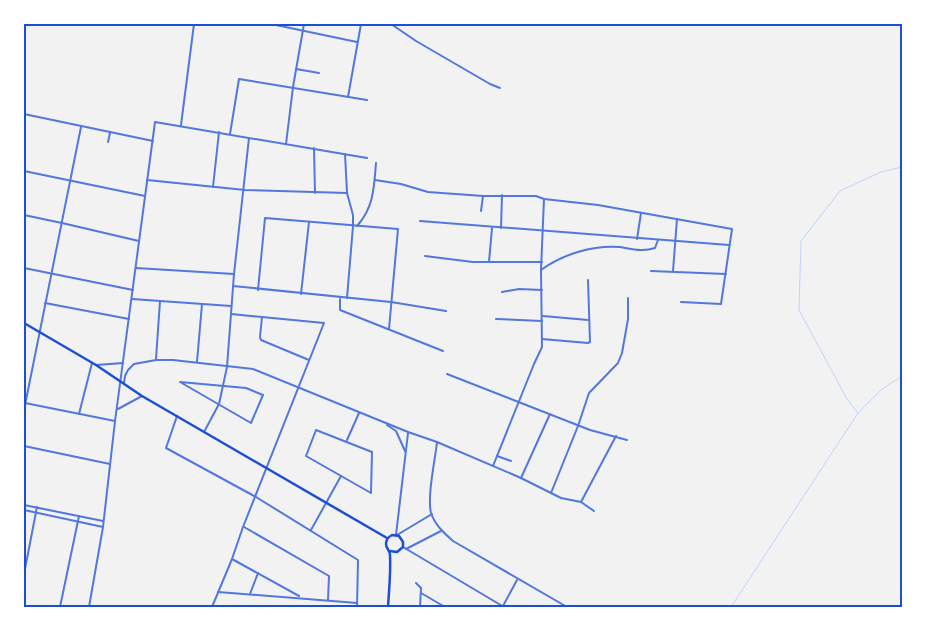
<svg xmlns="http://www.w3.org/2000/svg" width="926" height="631" font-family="'Space Grotesk',sans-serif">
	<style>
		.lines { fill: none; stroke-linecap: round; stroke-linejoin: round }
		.stream { stroke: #bfd3fe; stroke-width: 1 }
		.minor { stroke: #5277de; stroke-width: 2 }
		.secondary { stroke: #1d4ed8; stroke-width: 2.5 }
		.neatline { fill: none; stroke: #1d4ed8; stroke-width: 2 }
	</style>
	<rect width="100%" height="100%" fill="#f2f2f2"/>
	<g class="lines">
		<!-- stream -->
		<g class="stream">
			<polyline points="858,413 847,399 799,310 801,241 840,191 881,172 902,167"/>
			<polyline points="731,607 858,413 882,389 902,376"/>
		</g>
		<!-- minor -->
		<g class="minor">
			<polyline points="271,24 357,42"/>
			<polyline points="391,24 416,41 490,84 500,88"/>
			<polyline points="296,69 319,73"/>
			<polyline points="348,97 361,24"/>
			<polyline points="24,114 153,141"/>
			<polyline points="181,125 194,24"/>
			<polyline points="230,134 239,79 367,100"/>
			<polyline points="108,142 110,133"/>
			<polyline points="286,144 293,87 304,24"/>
			<polyline points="314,148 315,193"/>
			<polyline points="345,154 347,193 353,215 353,226 347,298"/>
			<polyline points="24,171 145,196"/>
			<polyline points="147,180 245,190 347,193"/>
			<polyline points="375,180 401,184 428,192 483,196 536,196 544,199 598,205 732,229 721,304 681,302"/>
			<polyline points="213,187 219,132"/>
			<polyline points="481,211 483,196"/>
			<polyline points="24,215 62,223 139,241"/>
			<polyline points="420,221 729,245"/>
			<path d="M357,226C374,207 374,187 376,163"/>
			<polyline points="501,228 502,195"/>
			<polyline points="637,239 641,213"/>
			<polyline points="425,256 473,262 542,262"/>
			<polyline points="489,262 492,228"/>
			<polyline points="24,268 133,290"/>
			<polyline points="136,268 234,274"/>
			<path d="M541,270C563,254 593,245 620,247C633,249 642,252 655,248L658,240"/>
			<polyline points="651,271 726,274"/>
			<polyline points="673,271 677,219"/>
			<polyline points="233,286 391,302 446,311"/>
			<polyline points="258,290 265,218 398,229 389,329"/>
			<polyline points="502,292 519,289 542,290"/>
			<polyline points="301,294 309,222"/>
			<polyline points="132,299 231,306"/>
			<polyline points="340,299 340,310 443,351"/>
			<polyline points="45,303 129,319"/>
			<polyline points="543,316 588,320"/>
			<polyline points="262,317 260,337 261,340 309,360"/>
			<polyline points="496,319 542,321"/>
			<polyline points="542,339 588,343 590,342 588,280"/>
			<polyline points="156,359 160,301"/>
			<polyline points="197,362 202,304"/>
			<polyline points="96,365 123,363"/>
			<polyline points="447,374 590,430 627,440"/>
			<polygon points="180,382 246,388 263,395 251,423"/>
			<polyline points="124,383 125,376 128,370 134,364 156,360 173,360 253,369 408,432 437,442 521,478 561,498 581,502 594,511"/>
			<polyline points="25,403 115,421"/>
			<polyline points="118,409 142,396"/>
			<polyline points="24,410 81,127"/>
			<polyline points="79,414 92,363"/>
			<polyline points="177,416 166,448 256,497 358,560 357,607"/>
			<polyline points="387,425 396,431 405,451"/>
			<polygon points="316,430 372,452 371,493 306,456"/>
			<polyline points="204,432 219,404 227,367 234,274 249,138"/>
			<polyline points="347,440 359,413"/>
			<path d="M437,442C435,461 427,496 431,513C435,525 444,533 453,541L567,607"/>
			<polyline points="24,446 110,464"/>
			<polyline points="497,456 511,461"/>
			<polyline points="493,466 534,364 542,347 541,270 544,199"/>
			<polyline points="521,478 550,414"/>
			<polyline points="551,493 578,426 589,393 618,363 622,353 628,319 628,298"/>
			<polyline points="581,502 616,436"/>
			<polyline points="24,505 103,521"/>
			<polyline points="24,510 103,527"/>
			<polyline points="244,527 329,576 328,600"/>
			<polyline points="311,530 341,476"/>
			<polyline points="396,535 408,433"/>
			<polyline points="397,535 432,514"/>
			<polyline points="403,547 504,607"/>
			<polyline points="406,549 441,531"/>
			<polyline points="232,559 299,596"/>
			<polyline points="24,574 37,507"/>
			<polyline points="416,583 421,588 420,607"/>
			<polyline points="218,592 357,603"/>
			<polyline points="421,593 445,607"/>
			<polyline points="250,594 258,573"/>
			<polyline points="503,606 517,580"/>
			<polyline points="60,607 79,516"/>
			<polyline points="89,607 103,527 115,421 155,122 367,158"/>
			<polyline points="212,607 232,559 243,527 324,323 231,314"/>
		</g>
		<!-- secondary -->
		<g class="secondary">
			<polyline points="24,323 96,365 142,396 387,538"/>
			<path d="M388,607C389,590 391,572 390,555C390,550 386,549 386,544C386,539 388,537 392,535L399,536L403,542V547L397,552L390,551"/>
		</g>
	</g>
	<!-- border -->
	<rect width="926" height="631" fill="none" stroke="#ffffff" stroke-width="50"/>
	<rect x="25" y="25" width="876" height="581" class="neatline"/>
</svg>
